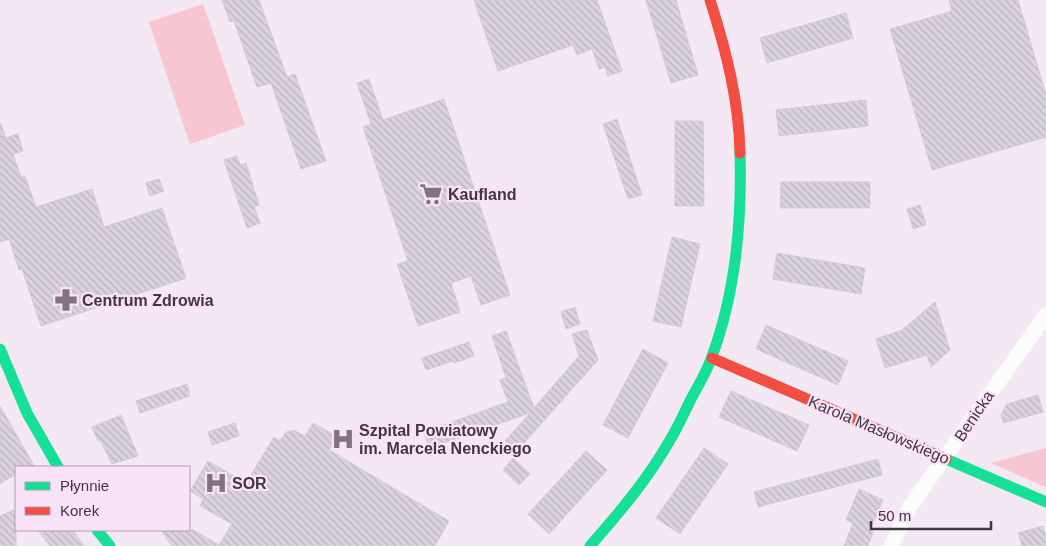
<svg xmlns="http://www.w3.org/2000/svg" width="1046" height="546" font-family="Arial,sans-serif">
	<style>
		.grass { fill: #f6c6d1 }
		.building { fill: url(#building-back-hatch); stroke: #d2cbd5 }
		.lines { fill: none; stroke-linecap: round; stroke-linejoin: round }
		.street { stroke: #fdfcfd; stroke-width: 15 }
		.fast { stroke: #16e098; stroke-width: 11 }
		.jam { stroke: #f24e42; stroke-width: 11 }
		.labels { text-anchor: middle; dominant-baseline: central; stroke-width: 4.5; stroke-linejoin: round; paint-order: stroke }
		.poi-label { font-size: 16px; font-weight: bold; fill: #413740; stroke: #fae2f9; text-anchor: start }
		.street-label { font-size: 16px; fill: #413740; stroke: #fae2f9 }
	</style>
	<defs>
		<pattern id="building-back-hatch" width="6" height="6" patternUnits="userSpaceOnUse" patternTransform="scale(1.25)"><rect width="6" height="6" fill="#dad2dc"/><path d="M-1 5l2 2M0 0l6 6M5-1l2 2" fill="none" stroke="#bcb5be"/></pattern>
	</defs>
	<rect width="100%" height="100%" fill="#f4e8f4"/>
	<!-- grass -->
	<g class="grass">
		<polygon points="203,4 245,125 190,144 149,22"/>
		<polygon points="1046,448 1046,487 991,463"/>
	</g>
	<!-- building -->
	<g class="building">
		<polygon points="222,0 259,0 287,77 295,74 326,161 301,169 271,83 257,87 234,21 230,22"/>
		<polygon points="474,0 597,0 622,71 608,76 605,67 599,69 592,49 577,55 573,45 498,71"/>
		<polygon points="646,0 676,0 698,75 671,83"/>
		<polygon points="949,0 1018,0 1046,95 1046,137 932,170 890,29 952,11"/>
		<polygon points="846,13 853,38 767,63 760,38"/>
		<polygon points="369,79 383,120 444,99 510,295 481,305 471,276 451,283 460,312 418,326 397,264 408,261 363,127 371,124 357,83"/>
		<polygon points="866,100 868,126 779,136 776,110"/>
		<polygon points="617,119 642,195 628,199 603,124"/>
		<polygon points="675,121 703,121 704,206 675,206"/>
		<polygon points="0,124 1,124 6,138 18,134 23,151 13,154 21,177 25,176 36,207 92,189 104,227 162,208 186,278 41,326 22,269 19,270 9,239 0,242"/>
		<polygon points="237,156 240,165 246,163 259,205 254,207 260,223 247,228 224,160"/>
		<polygon points="159,179 164,191 150,196 146,183"/>
		<polygon points="781,182 870,182 870,208 780,208"/>
		<polygon points="920,205 926,225 913,229 907,209"/>
		<polygon points="672,237 700,244 681,327 653,321"/>
		<polygon points="777,253 865,268 861,294 773,279"/>
		<polygon points="935,302 950,350 931,367 927,355 885,368 876,339 902,330"/>
		<polygon points="575,307 580,324 566,329 561,312"/>
		<polygon points="766,325 848,361 838,385 756,349"/>
		<polygon points="587,330 598,360 517,451 505,441 530,413 429,448 424,432 508,402 500,380 506,378 492,336 506,331 534,408 579,356 572,334"/>
		<polygon points="469,342 474,356 454,363 453,361 426,370 422,358"/>
		<polygon points="643,349 668,363 628,438 603,425"/>
		<polygon points="187,384 190,396 140,413 136,401"/>
		<polygon points="731,391 809,425 797,451 719,417"/>
		<polygon points="1038,395 1043,412 1003,423 1001,414 1007,404"/>
		<polygon points="0,406 35,467 16,467 16,474 0,484"/>
		<polygon points="121,415 138,456 112,464 100,440 98,441 92,427"/>
		<polygon points="235,423 239,436 212,445 208,432"/>
		<polygon points="313,423 337,437 329,450 449,521 435,546 172,546 161,530 193,530 219,545 232,524 200,506 203,499 190,491 208,461 246,483 274,437 280,441 286,432 294,430 305,436"/>
		<polygon points="704,448 728,464 680,534 656,518"/>
		<polygon points="586,451 607,470 549,534 528,514"/>
		<polygon points="513,458 530,474 519,485 503,470"/>
		<polygon points="878,459 882,475 758,507 754,492"/>
		<polygon points="859,489 883,500 870,530 873,532 868,546 844,546 853,523 846,520"/>
		<polygon points="16,509 16,546 0,546 0,516"/>
		<polygon points="1043,526 1046,536 1046,546 1022,546 1018,533"/>
		<polygon points="38,530 73,530 84,546 50,546"/>
	</g>
	<g class="lines">
		<!-- street -->
		<polyline class="street" points="891,546 911,505 1046,315"/>
		<!-- fast -->
		<g class="fast">
			<polyline points="0,349 27,413 58,467"/>
			<polyline points="946,459 1046,502"/>
			<polyline points="97,530 110,546"/>
			<path d="M590,546C619,513 648,479 670,440C678,427 684,413 691,399C698,386 706,373 711,359C736,293 742,222 740,153"/>
		</g>
		<!-- jam -->
		<g class="jam">
			<path d="M710,0C726,50 739,101 740,153"/>
			<polyline points="712,358 946,459"/>
		</g>
	</g>
	<!-- icons -->
	<defs>
		<symbol id="supermarket-bare" viewBox="-9 -9 18 18"><path d="M-6-5.5h2.5l.6 2H6L4.5 2H-2.5L-4.4-4H-6ZM-1.5 3.2a1.3 1.3 0 1 0 .1 0ZM3 3.2a1.3 1.3 0 1 0 .1 0Z" fill="#80757f" stroke="#fae2f9" stroke-width="2.5" paint-order="stroke"/></symbol>
		<symbol id="pharmacy-bare" viewBox="-9 -9 18 18"><path d="M-2-6h4v4h4v4h-4v4h-4v-4h-4v-4h4Z" fill="#80757f" stroke="#fae2f9" stroke-width="2.5" paint-order="stroke"/></symbol>
		<symbol id="hospital-bare" viewBox="-9 -9 18 18"><path d="M-5-5h3v3.5h4V-5h3V5h-3V1.5h-4V5h-3Z" fill="#80757f" stroke="#fae2f9" stroke-width="2.5" paint-order="stroke"/></symbol>
	</defs>
	<g fill-rule="evenodd">
		<use href="#supermarket-bare" x="415" y="178" width="32" height="32"/>
		<use href="#pharmacy-bare" x="50" y="284" width="32" height="32"/>
		<use href="#hospital-bare" x="327" y="423" width="32" height="32"/>
		<use href="#hospital-bare" x="200" y="467" width="32" height="32"/>
	</g>
	<g class="labels">
		<!-- poi labels -->
		<g class="poi-label">
			<text x="448" y="194">Kaufland</text>
			<text x="82" y="300">Centrum Zdrowia</text>
			<text x="359" y="430">Szpital Powiatowy<tspan x="359" dy="18">im. Marcela Nenckiego</tspan></text>
			<text x="232" y="483">SOR</text>
		</g>
		<!-- street labels -->
		<g class="street-label">
			<text transform="translate(974 416) rotate(-56)">Benicka</text>
			<text transform="translate(879 430) rotate(23)">Karola Masłowskiego</text>
		</g>
	</g>
	<!-- legend -->
	<rect x="15" y="466" width="175" height="65" fill="#fae2f9" stroke="#b09eaf"/>
	<rect x="25" y="482" width="25" height="8" fill="#16e098" stroke="#b09eaf"/>
	<text x="60" y="491" font-size="15" fill="#413740">Płynnie</text>
	<rect x="25" y="507" width="25" height="8" fill="#f24e42" stroke="#b09eaf"/>
	<text x="60" y="516" font-size="15" fill="#413740">Korek</text>
	<!-- scale -->
	<path d="M871 521v8h120v-8" fill="none" stroke="#413740" stroke-width="2.5"/>
	<text x="878" y="521" font-size="15" fill="#413740" stroke="#fae2f9" stroke-width="4" paint-order="stroke">50 m</text>
</svg>
